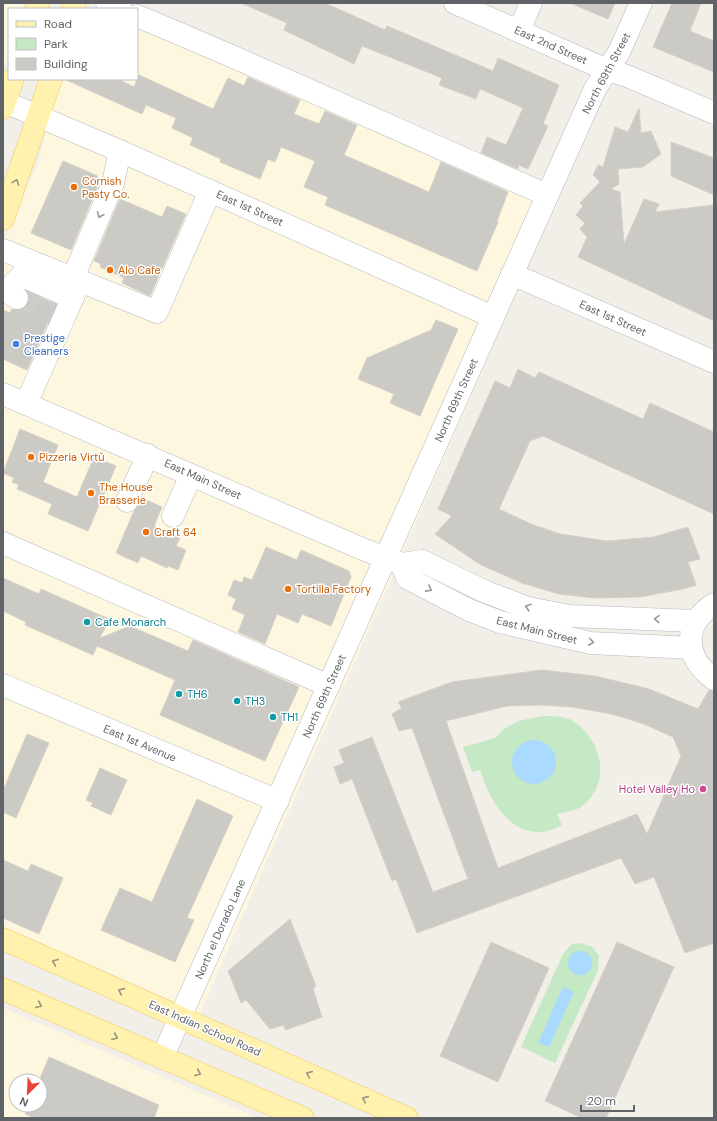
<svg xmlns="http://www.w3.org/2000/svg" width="717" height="1121" font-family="'DM Sans',sans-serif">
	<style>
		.commercial { fill: #fef7e0; fill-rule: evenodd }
		.green { fill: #c5e8c5 }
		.water { fill: #aadaff }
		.building { fill: #cccac5; stroke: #d6d1c6; fill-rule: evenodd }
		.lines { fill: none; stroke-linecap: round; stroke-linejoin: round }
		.minor-tunnel { stroke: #ccccc8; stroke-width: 22; stroke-dasharray: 22 11; stroke-linecap: butt }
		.minor-casing { stroke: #b5b8bc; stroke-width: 23 }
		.major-casing { stroke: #f2c960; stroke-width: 23 }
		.minor { stroke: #fff; stroke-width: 22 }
		.major { stroke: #fff2af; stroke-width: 22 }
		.oneway { stroke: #979581 }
		.oneway2 { stroke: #979a9d }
		.food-dot { fill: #e8710a; stroke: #fff; stroke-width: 1.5 }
		.shop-dot { fill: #3f7fe0; stroke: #fff; stroke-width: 1.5 }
		.culture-dot { fill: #0f9aa8; stroke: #fff; stroke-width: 1.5 }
		.hotel-dot { fill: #d1479c; stroke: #fff; stroke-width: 1.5 }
		.labels { text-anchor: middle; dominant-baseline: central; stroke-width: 3; stroke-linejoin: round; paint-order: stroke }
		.street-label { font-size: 11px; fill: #5f6368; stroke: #fff }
		.food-label { font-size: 11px; fill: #c56008; stroke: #fff; text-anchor: start }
		.shop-label { font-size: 11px; fill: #366cbe; stroke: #fff; text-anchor: start }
		.culture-label { font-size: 11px; fill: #0d838f; stroke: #fff; text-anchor: start }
		.hotel-label { font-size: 11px; fill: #b23c85; stroke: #fff; text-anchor: end }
	</style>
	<rect width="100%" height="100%" fill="#f1efe8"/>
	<!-- commercial -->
	<g class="commercial">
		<polygon points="3,3 25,3 23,9 9,9 9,54 3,72"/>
		<polygon points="137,11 562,190 200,1013 3,927 3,243 38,163 54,102 62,79 137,79"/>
		<path d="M3,1008L258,1118H3ZM16,1081H40V1105H16Z"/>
	</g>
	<!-- green -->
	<g class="green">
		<path d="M543,716C553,716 565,716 573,721C603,741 612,784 581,807C575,811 564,812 557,814L562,825C555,828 548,832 541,832C507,834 489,797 480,770L472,772L463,747L495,738L504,729L518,721Z"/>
		<polygon points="581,943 592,947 599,956 598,970 555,1063 521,1047 563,954 572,944"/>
	</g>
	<!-- water -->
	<g class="water">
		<circle cx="534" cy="762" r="22"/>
		<circle cx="580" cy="963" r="12"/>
		<polygon points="563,987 574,992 549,1047 538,1043"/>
	</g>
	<!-- building -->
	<g class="building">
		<polygon points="241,3 325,3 385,30 387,26 493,71 498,58 559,85 543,124 548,126 528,169 519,165 518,169 481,153 487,137 506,145 523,108 480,89 476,99 439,85 442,78 362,46 354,64 284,30 287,23"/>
		<polygon points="570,3 615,3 608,19"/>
		<polygon points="672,3 701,3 690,31 714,41 714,72 653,47"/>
		<polygon points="139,75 213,109 228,78 244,86 248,77 300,100 294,114 319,124 325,111 357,125 344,155 429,192 441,162 508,192 497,221 498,222 477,271 325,205 328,197 304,187 315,161 281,147 275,162 268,159 260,179 220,162 221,159 190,145 193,138 172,128 176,118 146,105 142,114 64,79 118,79 134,87"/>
		<polygon points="639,108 641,133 651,131 661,154 643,167 618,169 619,184 611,189 620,192 624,244 644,199 659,204 655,212 714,205 714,321 578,257 587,237 580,229 585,223 576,215 583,206 580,203 600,182 593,175 598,165 603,167 615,127 628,132"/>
		<polygon points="671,142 714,158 714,195 671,176"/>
		<polygon points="63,161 98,176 96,182 99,183 71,250 31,233"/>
		<polygon points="120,199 162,217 167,206 186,214 150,296 122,283 124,278 100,267 101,264 94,261"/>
		<polygon points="28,292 56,304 27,370 3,359 3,310 10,313 12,309 17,310 23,309 27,305 29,299"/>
		<polygon points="436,320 458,329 420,416 390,403 394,394 358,379 367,358 431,330"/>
		<polygon points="518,369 535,378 539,372 643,419 650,403 714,432 714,514 543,436 530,441 499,509 531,524 560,534 607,541 654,537 688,527 700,559 688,562 696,585 683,589 640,597 594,598 559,594 522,583 481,565 435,534 452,516 438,509 495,381 510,388"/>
		<polygon points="20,429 58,445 43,482 77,497 94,457 116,466 88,531 48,514 52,504 17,489 19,485 12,482 14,478 3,473"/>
		<polygon points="142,498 162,507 154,526 180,538 176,546 186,550 178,570 168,566 167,568 141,556 138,563 116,553 134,511"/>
		<polygon points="266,547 297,560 301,550 349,571 351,577 331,626 302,614 298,623 277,614 265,644 238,632 245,615 232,609 236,599 228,595 234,580 242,583 244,577 252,580"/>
		<polygon points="3,578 39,594 41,589 109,619 100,638 130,626 188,651 193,640 299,687 265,761 160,715 175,680 97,646 93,655 25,625 26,622 3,611"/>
		<path d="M542,670L595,676L649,689L698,709L709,690L714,691V943L685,953L654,877L635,884L621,858L417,933L396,879L392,881L352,779L340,784L334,767L344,763L339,750L372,737L433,892L468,879L412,728L399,731L392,714L402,708L398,702L452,682ZM540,705L572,707L612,714L644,724L673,737L681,756L647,834L637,814L498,868L446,721L507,706Z"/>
		<polygon points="27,734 49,743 16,818 3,812 3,791"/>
		<polygon points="100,768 127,780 111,815 91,806 93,803 86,800"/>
		<polygon points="197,799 233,816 187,918 194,920 175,962 101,930 120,888 152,902"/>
		<polygon points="3,860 28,871 31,864 63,878 39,934 3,918"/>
		<polygon points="290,919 316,986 313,989 322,1017 286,1030 283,1025 270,1029 246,1000 241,1003 228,971"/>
		<polygon points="491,942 549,968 498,1082 440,1056"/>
		<polygon points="617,942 674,967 606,1118 582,1118 545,1101"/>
		<polygon points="49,1057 159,1105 154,1118 35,1118 25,1114 29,1105 40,1105 39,1081"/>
	</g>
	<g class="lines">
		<!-- minor-tunnel -->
		<polyline class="minor-tunnel" points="17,298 55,315"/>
		<defs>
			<g id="minor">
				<polyline points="107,3 121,9"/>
				<polyline points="455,3 607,70 627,76 714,113"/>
				<path d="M137,16C275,73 410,136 547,195"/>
				<polyline points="519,31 531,3"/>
				<polyline points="5,102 120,151 493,317"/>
				<polyline points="3,250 157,312 210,191"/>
				<polyline points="28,260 22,276 73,298"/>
				<polyline points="512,274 714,362"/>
				<polyline points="73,278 113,183 120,151"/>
				<path d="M17,298L12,295C10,285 15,281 22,276"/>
				<polyline points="3,394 365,550 402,564 422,561 486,592 528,608 570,616 696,621"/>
				<polyline points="26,404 80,281"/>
				<polyline points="127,501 148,455"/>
				<polyline points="173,516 191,475"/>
				<polyline points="3,543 329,686"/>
				<polyline points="402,564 407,578 469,610 500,622 591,643 691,648"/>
				<path d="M714,604C682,624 684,658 714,679"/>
				<polyline points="3,685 278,801"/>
				<polyline points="162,1058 595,89 619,52 641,3"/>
			</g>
			<g id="major">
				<polyline points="36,9 38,3"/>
				<polyline points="73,9 75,3"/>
				<polyline points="3,108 13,79"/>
				<polyline points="3,219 51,79"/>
				<polyline points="3,939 407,1118"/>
				<polyline points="3,989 303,1118"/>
			</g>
		</defs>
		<!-- minor casing -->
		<use href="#minor" class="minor-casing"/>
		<!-- major casing -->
		<use href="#major" class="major-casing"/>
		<!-- minor -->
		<use href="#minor" class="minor"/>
		<!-- major -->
		<use href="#major" class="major"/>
	</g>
	<!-- one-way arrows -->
	<defs><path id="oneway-chevron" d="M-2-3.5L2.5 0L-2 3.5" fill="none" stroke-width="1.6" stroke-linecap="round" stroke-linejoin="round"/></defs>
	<g class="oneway">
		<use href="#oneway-chevron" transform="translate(16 182) rotate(-70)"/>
		<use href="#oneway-chevron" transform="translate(55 962) rotate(-157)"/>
		<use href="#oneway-chevron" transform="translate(121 991) rotate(-156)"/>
		<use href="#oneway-chevron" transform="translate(39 1005) rotate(23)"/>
		<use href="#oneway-chevron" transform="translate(115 1037) rotate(23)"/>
		<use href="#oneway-chevron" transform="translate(198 1073) rotate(23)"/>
		<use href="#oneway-chevron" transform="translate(309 1074) rotate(-156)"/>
		<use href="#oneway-chevron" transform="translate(365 1099) rotate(-156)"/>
	</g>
	<g class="oneway2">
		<use href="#oneway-chevron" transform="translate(100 215) rotate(113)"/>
		<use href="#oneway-chevron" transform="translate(429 589) rotate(28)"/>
		<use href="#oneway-chevron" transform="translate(528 607) rotate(-164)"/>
		<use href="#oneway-chevron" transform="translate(657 619) rotate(-178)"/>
		<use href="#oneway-chevron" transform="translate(591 642) rotate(8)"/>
	</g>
	<!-- markers -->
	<g class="food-dot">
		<circle cx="74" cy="187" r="4"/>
		<circle cx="110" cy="270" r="4"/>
		<circle cx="31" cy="457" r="4"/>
		<circle cx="91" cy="493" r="4"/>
		<circle cx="146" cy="532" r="4"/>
		<circle cx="288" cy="589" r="4"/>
	</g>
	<circle class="shop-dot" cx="16" cy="344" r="4"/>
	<g class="culture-dot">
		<circle cx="87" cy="622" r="4"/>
		<circle cx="179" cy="694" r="4"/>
		<circle cx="237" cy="701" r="4"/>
		<circle cx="273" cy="717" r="4"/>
	</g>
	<circle class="hotel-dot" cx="703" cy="789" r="4"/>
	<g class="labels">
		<!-- street labels -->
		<g class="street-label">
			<text transform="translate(551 45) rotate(24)">East 2nd Street</text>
			<text transform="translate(606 73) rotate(-62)">North 69th Street</text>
			<text transform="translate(250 208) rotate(24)">East 1st Street</text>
			<text transform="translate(613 318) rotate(24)">East 1st Street</text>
			<text transform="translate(456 400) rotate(-66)">North 69th Street</text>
			<text transform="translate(203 479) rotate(24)">East Main Street</text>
			<text transform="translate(537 630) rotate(14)">East Main Street</text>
			<text transform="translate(324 696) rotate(-66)">North 69th Street</text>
			<text transform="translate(140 743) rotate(23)">East 1st Avenue</text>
			<text transform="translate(220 929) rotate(-66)">North el Dorado Lane</text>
			<text transform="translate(205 1028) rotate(24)">East Indian School Road</text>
		</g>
		<!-- food labels -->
		<g class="food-label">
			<text x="82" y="181">Cornish<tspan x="82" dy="13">Pasty Co.</tspan></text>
			<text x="118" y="270">Alo Cafe</text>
			<text x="39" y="457">Pizzeria Virtù</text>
			<text x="99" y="487">The House<tspan x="99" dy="13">Brasserie</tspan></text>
			<text x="154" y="532">Craft 64</text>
			<text x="296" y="589">Tortilla Factory</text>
		</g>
		<!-- shop labels -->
		<g class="shop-label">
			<text x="24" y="338">Prestige<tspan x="24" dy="13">Cleaners</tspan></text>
		</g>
		<!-- culture labels -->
		<g class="culture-label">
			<text x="95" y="622">Cafe Monarch</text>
			<text x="187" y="694">TH6</text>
			<text x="245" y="701">TH3</text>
			<text x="281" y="717">TH1</text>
		</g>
		<!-- hotel labels -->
		<g class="hotel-label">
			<text x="695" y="789">Hotel Valley Ho</text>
		</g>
	</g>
	<!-- border -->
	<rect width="717" height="1121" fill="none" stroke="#5f6368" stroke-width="8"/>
	<!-- legend -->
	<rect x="8" y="8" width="130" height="72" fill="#ffffff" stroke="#bfc1c3"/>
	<rect x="16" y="21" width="20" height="6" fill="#fff2af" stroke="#bfc1c3"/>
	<text x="44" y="28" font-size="12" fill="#5f6368">Road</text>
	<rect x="16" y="38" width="20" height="12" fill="#c5e8c5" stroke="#bfc1c3"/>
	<text x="44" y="48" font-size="12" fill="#5f6368">Park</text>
	<rect x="16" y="58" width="20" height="12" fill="#cccac5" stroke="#bfc1c3"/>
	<text x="44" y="68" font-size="12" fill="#5f6368">Building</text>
	<!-- north arrow -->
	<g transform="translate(28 1093) rotate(204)"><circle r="19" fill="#ffffff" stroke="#bfc1c3"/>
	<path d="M0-3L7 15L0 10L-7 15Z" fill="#ea4335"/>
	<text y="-6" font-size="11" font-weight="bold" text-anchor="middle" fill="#5f6368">N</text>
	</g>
	<!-- scale -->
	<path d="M581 1105v6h53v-6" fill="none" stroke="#5f6368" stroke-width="2"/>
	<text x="587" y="1105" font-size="12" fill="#5f6368" stroke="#ffffff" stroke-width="3" paint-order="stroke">20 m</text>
</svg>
